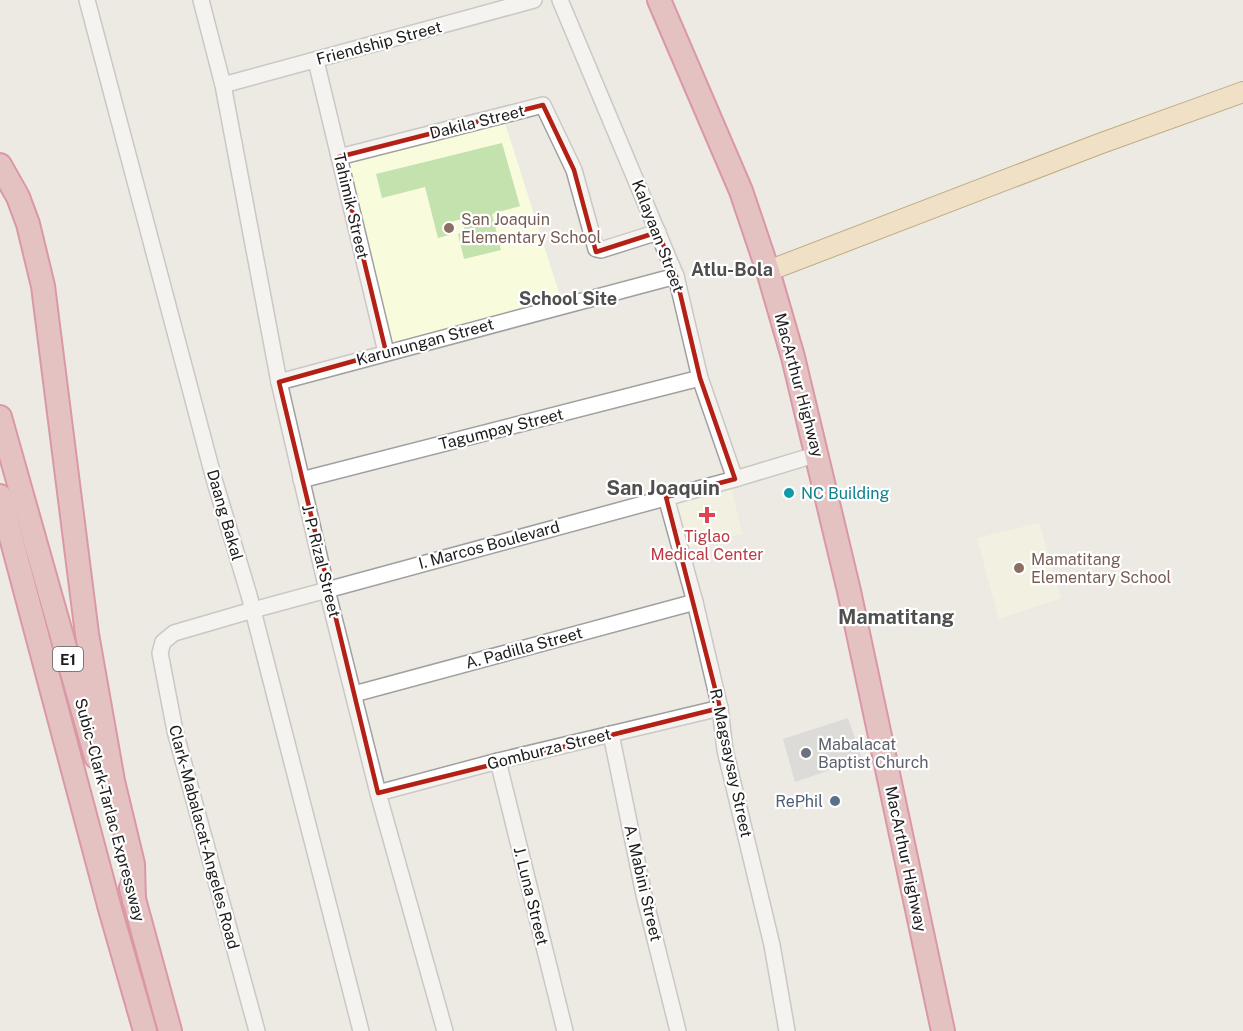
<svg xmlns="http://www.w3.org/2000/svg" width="1243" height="1031" font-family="'Public Sans',sans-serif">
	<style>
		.education { fill: #f9fbdd }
		.religious { fill: #cacaca }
		.grass { fill: #c3e2ad }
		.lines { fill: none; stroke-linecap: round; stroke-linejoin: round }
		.minor-casing { stroke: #a0a0a0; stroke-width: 18 }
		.major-casing { stroke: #846610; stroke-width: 22 }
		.highway-casing { stroke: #c4365d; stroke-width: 26 }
		.minor { stroke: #fff; stroke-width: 15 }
		.major { stroke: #f1d5a3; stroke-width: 20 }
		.highway { stroke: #dc929a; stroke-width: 22 }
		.marked { fill: none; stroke: #b32015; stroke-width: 4.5; stroke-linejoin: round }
		.education-dot { fill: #8d6e63; stroke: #fff; stroke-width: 2 }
		.culture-dot { fill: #0f9aa8; stroke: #fff; stroke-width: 2 }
		.health-dot { fill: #e0444e; stroke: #fff; stroke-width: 2 }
		.worship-dot { fill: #6b7280; stroke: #fff; stroke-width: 2 }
		.service-dot { fill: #5c6f8a; stroke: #fff; stroke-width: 2 }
		.labels { text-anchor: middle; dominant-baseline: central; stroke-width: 4.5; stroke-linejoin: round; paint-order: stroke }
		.shield { fill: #fff; stroke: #606060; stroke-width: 1.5 }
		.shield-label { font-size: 15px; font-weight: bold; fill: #1c1c1c }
		.street-label { font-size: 16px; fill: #1c1c1c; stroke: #fff }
		.education-label { font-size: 16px; fill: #785e54; stroke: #fff; text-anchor: start }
		.culture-label { font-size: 16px; fill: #0d838f; stroke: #fff; text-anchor: start }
		.health-label { font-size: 16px; fill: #be3a42; stroke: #fff }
		.worship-label { font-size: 16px; fill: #5b616d; stroke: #fff; text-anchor: start }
		.service-label { font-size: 16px; fill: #4e5e75; stroke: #fff; text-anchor: end }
		.neighbourhood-label { font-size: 18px; font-weight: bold; fill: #4f4f4f; stroke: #fff }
		.quarter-label { font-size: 20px; font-weight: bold; fill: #4f4f4f; stroke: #fff }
	</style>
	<rect width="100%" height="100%" fill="#eceae3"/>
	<!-- education -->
	<g class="education">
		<polygon points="504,120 560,296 390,346 343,161"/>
		<polygon points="730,482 742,534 683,548 671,496"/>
		<polygon points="1039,523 1061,598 999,619 977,538"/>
	</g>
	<!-- religious -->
	<polygon class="religious" points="848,718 862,759 795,782 783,739"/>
	<!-- grass -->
	<polygon class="grass" points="502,143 520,206 492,214 501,250 464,259 458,234 465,232 462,219 450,222 453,234 438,238 425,187 382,198 376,174"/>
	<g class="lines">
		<defs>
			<g id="minor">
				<polyline points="87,0 214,479 249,595 361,1031"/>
				<polyline points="201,0 223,85 279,382 327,590 378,793 445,1031"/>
				<polyline points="560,0 676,276 700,378 735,479"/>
				<polyline points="316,61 386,352"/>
				<polyline points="223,85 534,0"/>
				<polyline points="339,157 543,105 574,170 596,249 601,250 658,232"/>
				<polyline points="279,382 676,276"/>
				<polyline points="301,480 700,378"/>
				<polyline points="666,497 695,602 720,708 725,750 772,945 787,1031"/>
				<polyline points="354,694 695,602"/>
				<polyline points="611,734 644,895 678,1031"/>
				<polyline points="498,761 565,1031"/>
				<polyline points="378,793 498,761 720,708"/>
				<polyline points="257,1031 175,731 160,653 163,642 174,633 253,610 735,479 818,454"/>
			</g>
			<polyline id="major" points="768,271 1099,144 1243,92"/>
			<g id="highway">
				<polyline points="659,0 741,191 768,271 793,357 849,591 943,1031"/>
				<polyline points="0,165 18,197 28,224 43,286 87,634 113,781 133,864 134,901"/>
				<polyline points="0,417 96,757"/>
				<polyline points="0,496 110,909 145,1031"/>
				<polyline points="131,888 170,1031"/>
			</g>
		</defs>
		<!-- minor casing -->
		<use href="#minor" class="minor-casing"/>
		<!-- major casing -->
		<use href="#major" class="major-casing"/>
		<!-- highway casing -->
		<use href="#highway" class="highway-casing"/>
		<!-- minor -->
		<use href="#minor" class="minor"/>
		<!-- major -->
		<use href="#major" class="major"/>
		<!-- highway -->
		<use href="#highway" class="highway"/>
	</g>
	<!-- marked area -->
	<path d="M0 0H1243V1031H0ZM543,105L574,170L596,252L658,232L676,276L700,378L735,479L666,497L720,708L378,793L279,382L386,352L339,157Z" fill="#eceae3" fill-opacity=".55" fill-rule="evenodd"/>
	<path class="marked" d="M543,105L574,170L596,252L658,232L676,276L700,378L735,479L666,497L720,708L378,793L279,382L386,352L339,157Z"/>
	<!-- markers -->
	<g class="education-dot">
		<circle cx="449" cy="228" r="6"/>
		<circle cx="1019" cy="568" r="6"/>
	</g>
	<circle class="culture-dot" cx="789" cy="493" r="6"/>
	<path class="health-dot" d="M704 506h6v6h6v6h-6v6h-6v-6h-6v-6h6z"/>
	<circle class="worship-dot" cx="806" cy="753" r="6"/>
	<circle class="service-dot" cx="835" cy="801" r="6"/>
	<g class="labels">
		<!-- shield labels -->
		<rect class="shield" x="53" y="647" width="30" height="24" rx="4.5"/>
		<g class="shield-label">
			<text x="68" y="659">E1</text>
		</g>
		<!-- street labels -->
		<g class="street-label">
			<text transform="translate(379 43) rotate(-15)">Friendship Street</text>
			<text transform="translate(477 122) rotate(-14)">Dakila Street</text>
			<text transform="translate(351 206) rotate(77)">Tahimik Street</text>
			<text transform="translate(658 236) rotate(69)">Kalayaan Street</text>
			<text transform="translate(425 342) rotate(-15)">Karunungan Street</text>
			<text transform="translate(799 385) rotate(75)">MacArthur Highway</text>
			<text transform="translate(501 429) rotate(-14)">Tagumpay Street</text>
			<text transform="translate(225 515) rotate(74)">Daang Bakal</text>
			<text transform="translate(489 545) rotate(-15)">I. Marcos Boulevard</text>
			<text transform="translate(321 561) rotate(76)">J. P. Rizal Street</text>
			<text transform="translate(524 648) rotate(-15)">A. Padilla Street</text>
			<text transform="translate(549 749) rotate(-14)">Gomburza Street</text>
			<text transform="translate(731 763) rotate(78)">R. Magsaysay Street</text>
			<text transform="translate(110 810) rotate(75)">Subic-Clark-Tarlac Expressway</text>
			<text transform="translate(204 837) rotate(75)">Clark-Mabalacat-Angeles Road</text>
			<text transform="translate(906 859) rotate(78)">MacArthur Highway</text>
			<text transform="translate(643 883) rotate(77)">A. Mabini Street</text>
			<text transform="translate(531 896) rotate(76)">J. Luna Street</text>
		</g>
		<!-- education labels -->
		<g class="education-label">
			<text x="461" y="219">San Joaquin<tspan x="461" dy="18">Elementary School</tspan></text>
			<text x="1031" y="559">Mamatitang<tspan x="1031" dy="18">Elementary School</tspan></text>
		</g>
		<!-- culture labels -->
		<g class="culture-label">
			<text x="801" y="493">NC Building</text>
		</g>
		<!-- health labels -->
		<g class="health-label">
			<text x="707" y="536">Tiglao<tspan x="707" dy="18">Medical Center</tspan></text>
		</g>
		<!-- worship labels -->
		<g class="worship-label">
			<text x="818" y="744">Mabalacat<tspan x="818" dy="18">Baptist Church</tspan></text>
		</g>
		<!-- service labels -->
		<g class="service-label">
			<text x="823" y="801">RePhil</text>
		</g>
		<!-- neighbourhood labels -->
		<g class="neighbourhood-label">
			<text x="732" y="269">Atlu-Bola</text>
			<text x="568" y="298">School Site</text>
		</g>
		<!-- quarter labels -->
		<g class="quarter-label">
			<text x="663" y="488">San Joaquin</text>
			<text x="896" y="617">Mamatitang</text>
		</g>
	</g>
</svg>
